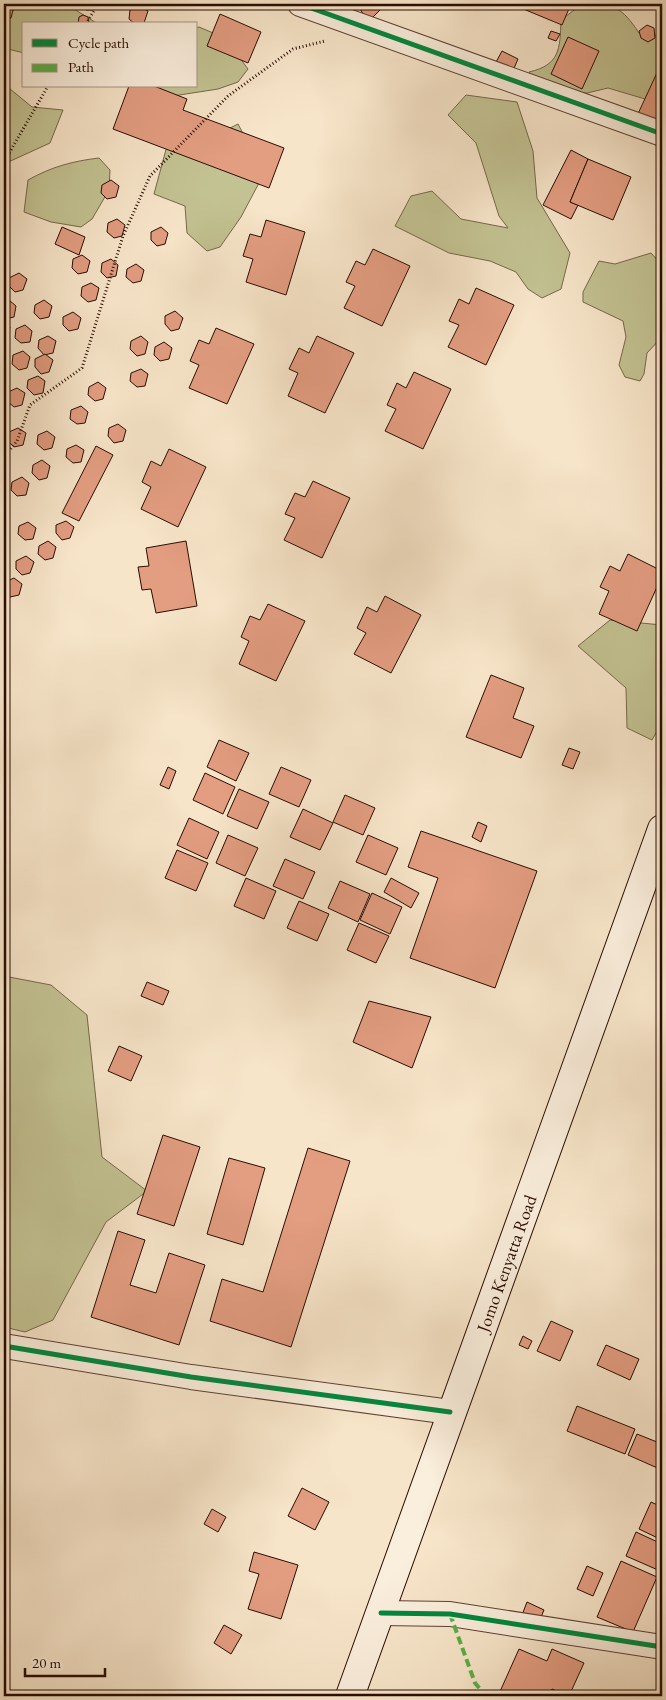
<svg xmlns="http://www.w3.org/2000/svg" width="666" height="1700" font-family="'EB Garamond',serif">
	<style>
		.green { fill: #c3c292; stroke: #766749 }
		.building { fill: #e39d81; stroke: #2a0c00 }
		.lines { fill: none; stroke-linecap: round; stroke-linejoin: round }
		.street-casing { stroke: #5d4232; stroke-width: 26 }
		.secondary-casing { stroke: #2a0c00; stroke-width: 30 }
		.path { stroke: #2a0c00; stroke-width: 3; stroke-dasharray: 1 2.5; stroke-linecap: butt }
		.street { stroke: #faeedc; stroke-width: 24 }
		.secondary { stroke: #faeedc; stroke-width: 28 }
		.quiet { stroke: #56b043; stroke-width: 4; stroke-dasharray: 8 4; stroke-linecap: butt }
		.cycleway-casing { stroke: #faeedc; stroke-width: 8 }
		.cycleway { stroke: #00873e; stroke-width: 5 }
		.labels { text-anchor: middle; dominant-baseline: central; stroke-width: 5; stroke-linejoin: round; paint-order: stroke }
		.street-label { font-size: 18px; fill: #2a0c00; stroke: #faeedc }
	</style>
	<rect width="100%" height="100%" fill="#f7e5c9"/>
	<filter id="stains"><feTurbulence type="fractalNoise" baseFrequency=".004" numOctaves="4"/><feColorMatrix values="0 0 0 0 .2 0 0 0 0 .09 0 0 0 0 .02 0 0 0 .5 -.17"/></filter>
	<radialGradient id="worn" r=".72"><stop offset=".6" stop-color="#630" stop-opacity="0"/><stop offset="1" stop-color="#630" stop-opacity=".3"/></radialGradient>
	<!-- green -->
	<g class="green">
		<polygon points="17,4 66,4 98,24 24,24 24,53 4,48 4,19 16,8"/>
		<path d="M582,4C614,4 621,6 639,33L662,36V122L645,99L608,88L587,93L561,92L540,84L529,72C560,65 560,49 561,20Z"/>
		<polygon points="199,27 225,38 248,69 238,82 218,89 173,96 149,86 196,86 196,28"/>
		<polygon points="4,84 32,107 63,110 50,143 4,164"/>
		<polygon points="466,95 517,102 533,151 537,198 570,253 561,289 542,298 528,289 516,272 490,261 449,253 395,226 411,196 432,191 461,219 508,228 499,216 476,143 448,115"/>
		<polygon points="238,124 247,141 268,166 241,217 220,247 207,251 187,233 185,206 154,194 168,142 218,134"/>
		<path d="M99,158L110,170L109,190L92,219L81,227L51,222L24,212L28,180C51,167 73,161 99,158Z"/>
		<polygon points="651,253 662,265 662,337 647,353 644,374 640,381 625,377 619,365 626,337 623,321 583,302 583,292 599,261 615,264"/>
		<polygon points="610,620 662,625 662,722 652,740 627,728 626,688 578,646"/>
		<polygon points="4,976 51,985 87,1015 102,1157 147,1191 106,1222 53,1320 25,1332 4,1327"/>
	</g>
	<!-- building -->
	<g class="building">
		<polygon points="4,4 14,6 11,18 4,19"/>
		<polygon points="80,4 97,4 92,10 86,10"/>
		<polygon points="361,4 380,4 381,9 372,18 366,16 361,11"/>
		<polygon points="523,4 571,4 562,25 521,8"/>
		<polygon points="139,6 148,11 144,23 135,24 129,19 130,10"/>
		<polygon points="220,14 261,32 248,63 207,46"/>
		<polygon points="83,15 88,17 89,24 78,24 79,17"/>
		<polygon points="647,25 654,28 655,38 648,42 641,38 639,31"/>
		<polygon points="551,31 560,34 556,41 548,38"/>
		<polygon points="568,37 599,51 582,89 551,74"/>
		<polygon points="502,51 518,59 512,73 495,64"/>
		<polygon points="662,62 662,130 636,118"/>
		<polygon points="129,86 154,86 187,99 183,110 284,148 269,188 113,129"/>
		<polygon points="571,150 588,159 570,202 578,205 571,219 543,205"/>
		<polygon points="588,159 631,177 613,220 570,202"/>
		<polygon points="111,180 119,186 116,197 107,199 101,193 102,185"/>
		<polygon points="117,219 125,225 122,236 114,238 107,232 108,223"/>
		<polygon points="266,220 305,232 286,295 246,282 253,259 243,256 250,234 261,237"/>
		<polygon points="62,227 85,237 79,255 55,244"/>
		<polygon points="161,227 168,233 165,244 157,246 151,240 151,232"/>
		<polygon points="373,249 410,266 382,326 344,308 355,286 346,282 356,261 365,265"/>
		<polygon points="82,255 90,261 87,272 78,274 72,268 73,259"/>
		<polygon points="111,259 118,265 116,276 107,278 101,272 102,263"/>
		<polygon points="136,264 144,270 141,281 133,283 126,277 127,269"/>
		<polygon points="19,273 27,279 23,290 15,292 9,286 9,278"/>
		<polygon points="91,283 99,288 96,300 88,302 81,296 82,287"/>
		<polygon points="476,288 514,305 486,365 448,347 459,325 449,321 459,299 469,304"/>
		<polygon points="9,300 16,306 14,317 5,319 4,302"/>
		<polygon points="44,300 52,306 49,317 40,319 34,313 35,305"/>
		<polygon points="175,311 183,318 179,329 171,331 165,324 165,316"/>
		<polygon points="73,312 81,318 78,329 69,331 63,325 63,317"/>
		<polygon points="4,322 10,327 7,339 4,339"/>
		<polygon points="25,325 32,331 30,342 21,343 15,338 16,329"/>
		<polygon points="216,328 254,344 227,404 189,388 199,365 190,361 199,340 209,344"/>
		<polygon points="48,336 56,341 53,353 44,355 38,348 39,340"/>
		<polygon points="141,336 148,342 145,354 137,356 130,349 131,341"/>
		<polygon points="317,336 354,353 325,413 288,396 298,373 289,369 299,348 309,353"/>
		<polygon points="164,342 172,348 169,359 160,361 154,355 155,347"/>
		<polygon points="23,351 30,357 27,368 19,370 12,364 13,355"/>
		<polygon points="45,354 53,360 49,372 41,374 35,367 35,359"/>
		<polygon points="141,369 148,374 145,386 137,387 130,381 131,373"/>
		<polygon points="414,372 451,389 423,449 385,431 396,409 387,405 397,383 406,388"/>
		<polygon points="38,376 45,381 43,393 34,395 27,388 28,380"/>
		<polygon points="98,382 106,388 103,399 95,401 88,395 89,387"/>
		<polygon points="17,388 25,393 22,405 14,407 7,401 8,392"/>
		<polygon points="81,406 88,412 85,423 77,424 70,419 71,410"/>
		<polygon points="118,424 126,430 123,441 114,443 108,436 109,428"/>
		<polygon points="18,428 26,433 23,445 14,447 8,441 9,432"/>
		<polygon points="47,431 55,437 52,448 44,450 37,444 38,435"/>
		<polygon points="76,445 84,450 81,462 73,463 66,457 67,449"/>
		<polygon points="96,446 113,455 79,521 62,513"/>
		<polygon points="169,449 206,467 178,527 141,509 151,487 142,482 151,461 161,466"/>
		<polygon points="42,460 50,466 47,478 39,480 32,473 33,465"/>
		<polygon points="22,477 29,483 26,495 17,496 11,490 12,482"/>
		<polygon points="313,481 350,498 322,558 284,540 295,518 285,514 295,493 305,497"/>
		<polygon points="66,521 74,527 70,538 62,540 56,533 56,525"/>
		<polygon points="28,522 36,528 33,539 25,540 18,534 19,526"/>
		<polygon points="48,541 56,547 53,558 45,560 38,554 39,546"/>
		<polygon points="186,541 197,606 156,613 151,589 142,590 138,567 149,566 146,548"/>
		<polygon points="628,554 662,571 662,576 637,631 599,614 609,591 600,587 610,566 620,571"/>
		<polygon points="26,556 34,562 30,573 22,575 16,569 16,561"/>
		<polygon points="14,578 22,584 19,595 10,597 4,591 5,582"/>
		<polygon points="385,596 421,615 391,673 354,654 366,633 357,628 367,607 377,612"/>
		<polygon points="268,604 305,621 276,681 239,664 249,641 241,637 250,616 260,620"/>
		<polygon points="491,675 524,688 513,718 534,726 521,758 466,737"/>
		<polygon points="219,740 249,753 236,781 207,767"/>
		<polygon points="569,748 580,752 573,769 562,765"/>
		<polygon points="168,767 176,771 169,789 160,785"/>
		<polygon points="281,767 311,780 299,807 269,794"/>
		<polygon points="205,773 235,787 223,814 193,800"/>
		<polygon points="239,789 269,802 257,829 227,816"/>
		<polygon points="345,795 375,808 363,835 333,822"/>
		<polygon points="303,809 333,823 320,850 290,837"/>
		<polygon points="189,818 219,832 207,859 177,845"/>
		<polygon points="478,822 487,826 481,842 472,837"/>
		<polygon points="421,831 537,871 495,988 410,958 438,878 408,867"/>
		<polygon points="228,835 258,848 245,876 216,863"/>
		<polygon points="368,835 398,848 386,875 356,862"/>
		<polygon points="177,850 208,863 196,891 165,878"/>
		<polygon points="285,859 315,872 303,899 273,886"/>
		<polygon points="246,878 276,891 264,919 234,906"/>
		<polygon points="391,878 419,893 411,908 384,892"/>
		<polygon points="340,881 370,894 358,922 328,908"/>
		<polygon points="372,893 402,907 390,934 360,920"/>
		<polygon points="299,901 329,914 317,941 287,928"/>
		<polygon points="359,923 389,936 376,963 347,950"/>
		<polygon points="147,982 169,991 163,1005 141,996"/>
		<polygon points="369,1001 431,1017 412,1068 353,1042"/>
		<polygon points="119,1046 142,1056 131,1081 108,1071"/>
		<polygon points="163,1135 200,1147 174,1226 137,1214"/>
		<polygon points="308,1148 350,1161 291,1347 210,1321 222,1279 263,1292"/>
		<polygon points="229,1158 265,1168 243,1245 207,1234"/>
		<polygon points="118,1231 145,1240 130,1285 156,1293 169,1253 205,1265 179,1345 91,1317"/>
		<polygon points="551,1321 573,1331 560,1361 537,1351"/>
		<polygon points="523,1336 532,1341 528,1349 519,1345"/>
		<polygon points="606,1345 639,1359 630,1380 597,1365"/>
		<polygon points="577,1406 635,1429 625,1454 567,1431"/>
		<polygon points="637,1434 662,1444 662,1470 628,1455"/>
		<polygon points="302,1488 329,1502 315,1530 288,1516"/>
		<polygon points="651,1502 662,1507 662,1540 639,1529"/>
		<polygon points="212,1509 226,1517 218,1532 204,1524"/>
		<polygon points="636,1532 662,1544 662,1561 658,1570 626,1556"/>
		<polygon points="254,1552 298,1565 281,1619 248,1609 259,1574 249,1571"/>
		<polygon points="621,1561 657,1577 633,1632 597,1617"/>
		<polygon points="587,1566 603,1573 593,1596 577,1589"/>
		<polygon points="527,1602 544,1610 539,1622 522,1615"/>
		<polygon points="224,1625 242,1635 231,1654 214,1643"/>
		<polygon points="519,1649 547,1661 552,1649 584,1663 569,1696 552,1689 548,1696 498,1696"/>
	</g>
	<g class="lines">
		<defs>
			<g id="street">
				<polyline points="300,4 662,134"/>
				<polyline points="4,1346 191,1377 450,1412"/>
				<polyline points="381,1613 450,1614 662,1647"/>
			</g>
			<g id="secondary">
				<path id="s1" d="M350,1696L662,829"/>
			</g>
		</defs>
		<!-- street casing -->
		<use href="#street" class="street-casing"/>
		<!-- secondary casing -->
		<use href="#secondary" class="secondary-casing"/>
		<!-- path -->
		<g class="path">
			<polyline points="86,24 98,4"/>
			<polyline points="4,162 48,86"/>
			<polyline points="4,457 17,441 30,405 82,368 123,236 150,176 228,96 293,49 325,41"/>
		</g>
		<!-- street -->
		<use href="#street" class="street"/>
		<!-- secondary -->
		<use href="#secondary" class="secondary"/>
		<!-- quiet -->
		<polyline class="quiet" points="450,1614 475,1683 486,1696"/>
		<defs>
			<g id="cycleway">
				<polyline points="300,4 662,134"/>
				<polyline points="4,1346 191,1377 450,1412"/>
				<polyline points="381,1613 450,1614 662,1647"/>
			</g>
		</defs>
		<!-- cycleway casing -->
		<use href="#cycleway" class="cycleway-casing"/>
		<!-- cycleway -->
		<use href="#cycleway" class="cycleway"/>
	</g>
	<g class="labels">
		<!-- street labels -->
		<g class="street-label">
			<text stroke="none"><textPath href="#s1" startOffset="460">Jomo Kenyatta Road</textPath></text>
		</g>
	</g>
	<!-- margin -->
	<rect width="666" height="1700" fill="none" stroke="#f7e5c9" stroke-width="20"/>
	<rect x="5" y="5" width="656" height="1690" fill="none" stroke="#2a0c00" stroke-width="2.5"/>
	<rect x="10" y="10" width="646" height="1680" fill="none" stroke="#2a0c00"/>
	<!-- legend -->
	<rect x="22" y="22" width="175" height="65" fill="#faeedc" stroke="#a79484"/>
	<rect x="32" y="39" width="25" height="8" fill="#00873e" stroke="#a79484"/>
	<text x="68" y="48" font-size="15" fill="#2a0c00">Cycle path</text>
	<rect x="32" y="64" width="25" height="8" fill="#56b043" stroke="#a79484"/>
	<text x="68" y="72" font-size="15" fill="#2a0c00">Path</text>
	<!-- scale -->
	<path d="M25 1668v8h80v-8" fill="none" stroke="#2a0c00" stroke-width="2.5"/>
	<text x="32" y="1668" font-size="15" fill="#2a0c00" stroke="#faeedc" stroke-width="4" paint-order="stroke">20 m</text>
	<rect width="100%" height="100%" filter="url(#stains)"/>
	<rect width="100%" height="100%" fill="url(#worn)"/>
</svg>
